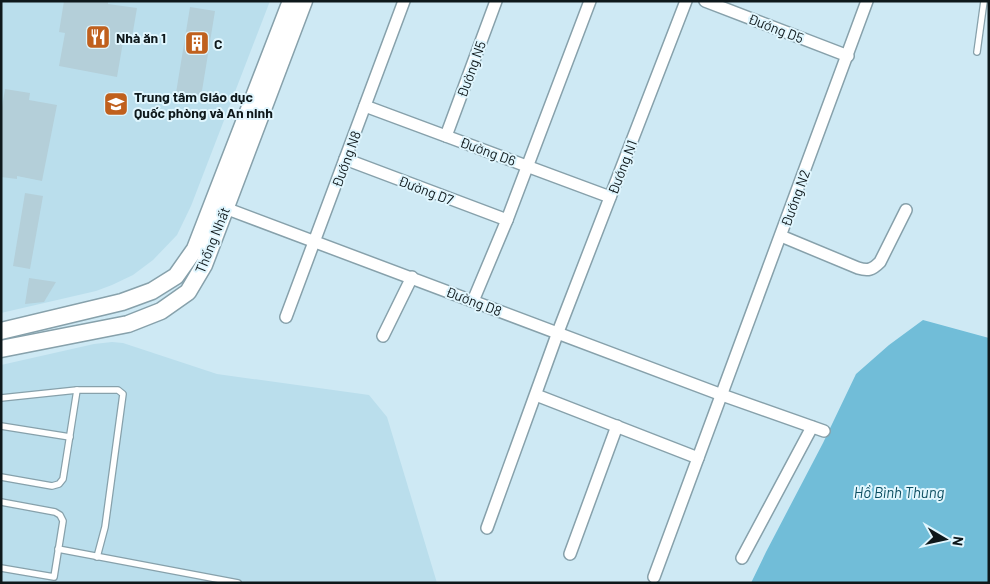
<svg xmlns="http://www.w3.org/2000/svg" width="990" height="584" font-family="Barlow,sans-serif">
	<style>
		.built { fill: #badeec }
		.water { fill: #71bdd8 }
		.building { fill: #b4cfd9 }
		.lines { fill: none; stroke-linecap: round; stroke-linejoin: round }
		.lane-casing { stroke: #87a1ab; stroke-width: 8 }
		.street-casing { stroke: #87a1ab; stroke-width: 14 }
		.secondary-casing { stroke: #87a1ab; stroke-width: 19 }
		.lane { stroke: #fff; stroke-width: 5.5 }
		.street { stroke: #fff; stroke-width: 11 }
		.secondary { stroke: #fff; stroke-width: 16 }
		.labels { text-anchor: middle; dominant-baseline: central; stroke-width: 4; stroke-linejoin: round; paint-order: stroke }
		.street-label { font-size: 14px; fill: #0e181b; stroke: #e0f6fe }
		.poi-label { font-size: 14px; font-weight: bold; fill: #0e181b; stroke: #e0f6fe; text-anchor: start }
		.water-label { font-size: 15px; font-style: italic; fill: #0c4e61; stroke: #e0f6fe }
	</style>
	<rect width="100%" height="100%" fill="#cee9f4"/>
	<!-- built -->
	<g class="built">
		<polygon points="1,1 270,1 191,206 177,235 153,260 133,275 112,285 96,291 1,313"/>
		<polygon points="112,342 123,343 217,374 369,395 387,417 437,583 1,583 1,365 94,344"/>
	</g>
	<!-- water -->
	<polygon class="water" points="923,320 989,338 989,583 751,583 766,552 823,443 856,374 889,345"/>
	<!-- building -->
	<g class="building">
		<polygon points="64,1 108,1 108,4 137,8 131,43 123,42 117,77 59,66 65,33 59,32"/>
		<polygon points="190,7 215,11 201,97 176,93"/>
		<polygon points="5,89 30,93 29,100 57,105 42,181 17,176 17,179 1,177 1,113"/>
		<polygon points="25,193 43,196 30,269 13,266"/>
		<polygon points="29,278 56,282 44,302 25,304"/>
	</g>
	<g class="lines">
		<defs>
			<g id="lane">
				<polyline points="977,52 984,1"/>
				<polyline points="1,398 77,390 118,390 123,394 105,527 97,557"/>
				<polyline points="1,426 70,437"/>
				<polyline points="1,477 52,486 59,484 63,479 77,390"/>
				<polyline points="1,502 55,512 60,515 63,521 54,577 1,568"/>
				<polyline points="58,549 238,583"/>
			</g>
			<g id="street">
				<polyline points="705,1 848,56"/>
				<polyline points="365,106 610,197"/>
				<polyline points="446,136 496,1"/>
				<polyline points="345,159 507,220"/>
				<polyline points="225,208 722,395 824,431"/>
				<path d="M781,236L858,268C868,271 872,270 880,262L906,210"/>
				<polyline points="473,301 507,220 590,1"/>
				<polyline points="286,317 404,1"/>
				<polyline points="383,336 412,277"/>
				<polyline points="536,395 698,458"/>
				<polyline points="487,528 558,332 686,1"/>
				<polyline points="570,554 617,426"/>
				<polyline points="742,558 812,427"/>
				<polyline points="654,577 867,1"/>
			</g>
			<g id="secondary">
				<polyline points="1,331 122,302 152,291 176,276 195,249 291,1"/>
				<polyline points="1,349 128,324 161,311 188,292 204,265 304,1"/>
			</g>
		</defs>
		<!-- lane casing -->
		<use href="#lane" class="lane-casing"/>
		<!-- street casing -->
		<use href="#street" class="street-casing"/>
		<!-- secondary casing -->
		<use href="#secondary" class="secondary-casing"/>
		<!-- lane -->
		<use href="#lane" class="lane"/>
		<!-- street -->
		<use href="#street" class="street"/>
		<!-- secondary -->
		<use href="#secondary" class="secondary"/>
	</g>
	<!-- icons -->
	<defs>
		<symbol id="restaurant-square" viewBox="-11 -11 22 22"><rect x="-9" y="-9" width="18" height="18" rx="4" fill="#c0601d" stroke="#e0f6fe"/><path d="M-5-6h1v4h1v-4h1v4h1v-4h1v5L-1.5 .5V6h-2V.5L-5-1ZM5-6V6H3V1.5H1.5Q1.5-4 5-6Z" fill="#fff"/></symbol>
		<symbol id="building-square" viewBox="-11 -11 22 22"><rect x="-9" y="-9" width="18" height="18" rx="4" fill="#c0601d" stroke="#e0f6fe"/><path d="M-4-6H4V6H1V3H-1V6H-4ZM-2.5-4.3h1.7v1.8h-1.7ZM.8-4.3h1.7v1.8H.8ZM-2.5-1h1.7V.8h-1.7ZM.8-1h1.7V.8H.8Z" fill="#fff"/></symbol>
		<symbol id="school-square" viewBox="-11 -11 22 22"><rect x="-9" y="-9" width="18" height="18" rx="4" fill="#c0601d" stroke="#e0f6fe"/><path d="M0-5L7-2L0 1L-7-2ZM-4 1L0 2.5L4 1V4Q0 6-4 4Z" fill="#fff"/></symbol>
	</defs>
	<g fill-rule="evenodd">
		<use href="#restaurant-square" x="84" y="23" width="28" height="28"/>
		<use href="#building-square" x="183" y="29" width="28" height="28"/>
		<use href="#school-square" x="102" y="90" width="28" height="28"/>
	</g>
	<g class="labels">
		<!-- street labels -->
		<g class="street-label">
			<text transform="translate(776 28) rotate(21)">Đướng D5</text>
			<text transform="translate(471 69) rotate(-70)">Đường N5</text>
			<text transform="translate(488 151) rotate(20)">Đường D6</text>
			<text transform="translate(346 159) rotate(-70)">Đướng N8</text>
			<text transform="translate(622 167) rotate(-69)">Đướng N1</text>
			<text transform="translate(426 190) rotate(21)">Đường D7</text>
			<text transform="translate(795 198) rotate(-70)">Đướng N2</text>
			<text transform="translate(212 240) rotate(-68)">Thống Nhất</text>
			<text transform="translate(474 301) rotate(21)">Đường D8</text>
		</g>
		<!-- poi labels -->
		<g class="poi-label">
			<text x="116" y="37">Nhà ăn 1</text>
			<text x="214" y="43">C</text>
			<text x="134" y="96">Trung tâm Giáo dục<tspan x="134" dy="16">Quốc phòng và An ninh</tspan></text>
		</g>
		<!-- water labels -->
		<g class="water-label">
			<text x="899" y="492">Hồ Bình Thung</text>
		</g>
	</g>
	<!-- border -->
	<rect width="990" height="584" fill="none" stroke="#0e181b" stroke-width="5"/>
	<!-- north arrow -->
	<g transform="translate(945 539) rotate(99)" stroke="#e0f6fe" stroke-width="4" paint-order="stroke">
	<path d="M0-4L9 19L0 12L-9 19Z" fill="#0e181b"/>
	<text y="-8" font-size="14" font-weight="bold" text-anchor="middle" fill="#0e181b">N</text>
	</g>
</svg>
